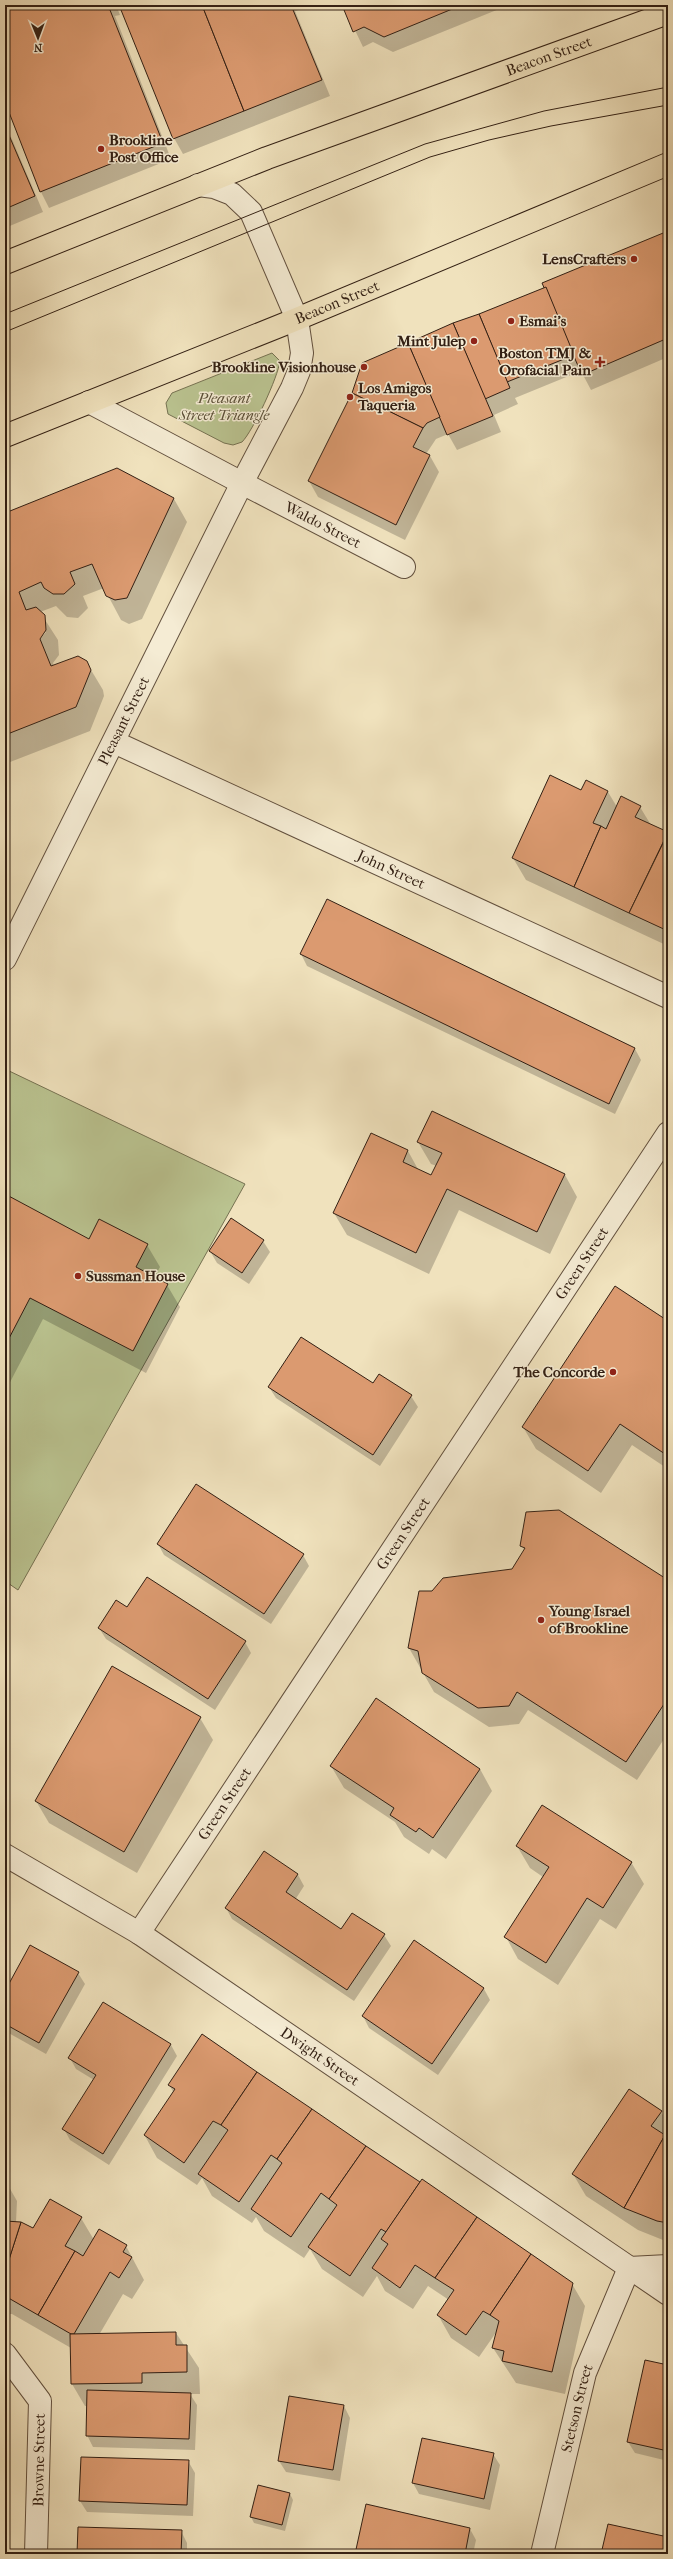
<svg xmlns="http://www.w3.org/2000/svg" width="673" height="2559" font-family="'IM FELL French Canon',serif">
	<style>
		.green { fill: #bac390; stroke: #767252 }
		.shadow { fill: #0003; fill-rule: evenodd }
		.building { fill: #db9a70; stroke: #332014 }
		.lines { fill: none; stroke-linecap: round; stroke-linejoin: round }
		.minor-casing { stroke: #62503e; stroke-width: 24 }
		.tertiary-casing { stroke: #62503e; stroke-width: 24 }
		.primary-casing { stroke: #332014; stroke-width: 24 }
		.minor { stroke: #f5ecd4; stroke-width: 22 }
		.tertiary { stroke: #f5ecd4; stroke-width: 22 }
		.primary { stroke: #f0e2bd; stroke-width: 22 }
		.tram { stroke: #332014; stroke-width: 1 }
		.poi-dot { fill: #8f2418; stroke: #f5ecd4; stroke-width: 1.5 }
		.labels { text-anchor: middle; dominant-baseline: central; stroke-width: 3; stroke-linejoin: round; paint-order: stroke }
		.street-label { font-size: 15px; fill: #332014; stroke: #f5ecd4 }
		.poi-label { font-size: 15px; font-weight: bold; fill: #332014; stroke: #f5ecd4; text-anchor: start }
		.park-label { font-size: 15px; font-style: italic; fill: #5c5139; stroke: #f5ecd4 }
	</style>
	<rect width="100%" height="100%" fill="#f0e2bd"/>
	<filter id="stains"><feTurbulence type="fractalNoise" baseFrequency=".005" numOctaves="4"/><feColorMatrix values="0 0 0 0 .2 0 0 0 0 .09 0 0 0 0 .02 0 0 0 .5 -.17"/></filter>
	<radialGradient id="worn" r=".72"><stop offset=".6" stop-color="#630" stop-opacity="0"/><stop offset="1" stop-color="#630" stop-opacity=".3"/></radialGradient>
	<!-- green -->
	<g class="green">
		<path d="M272,353L280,361C278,377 253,431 242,442L233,445L224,443L168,414L166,403L172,393Z"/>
		<polygon points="5,1069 245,1184 18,1590 5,1581"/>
	</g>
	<!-- shadow -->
	<g class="shadow">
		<polygon points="5,5 116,5 120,15 115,16 171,159 49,208 41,192 5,99"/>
		<polygon points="121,5 300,5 302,9 295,11 330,96 183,154 174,138"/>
		<polygon points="343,5 509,5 393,52 373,42 363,47"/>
		<polygon points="5,123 43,212 5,228"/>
		<polygon points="668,232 668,357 591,390 581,371 515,398 518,404 494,415 501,432 457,450 448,434 436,439 426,454 430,456 439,472 405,540 318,497 309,481 546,288"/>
		<path d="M117,469L174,499L187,522L142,619L129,624L121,620L104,588L83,596L88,608L78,618L67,617L56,606L40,612L58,640L59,655L53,663L54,666L76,658L85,660L103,690L104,696L90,731L5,764V514ZM43,632H46L37,643Z"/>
		<polygon points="586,782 608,792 617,807 640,807 651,825 668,833 668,946 526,880 513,858 582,792"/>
		<polygon points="327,900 635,1049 641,1060 615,1114 307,966 301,954"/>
		<polygon points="432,1112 565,1175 577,1197 550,1254 459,1210 429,1274 347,1235 334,1213 408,1151 419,1171 432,1177 437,1166 431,1164 418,1142"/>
		<polygon points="5,1195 89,1240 147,1245 160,1267 154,1278 167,1285 180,1307 146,1373 43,1319 7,1388 5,1387"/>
		<polygon points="263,1241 270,1252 249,1284 217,1263 210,1251"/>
		<polygon points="668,1322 668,1469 632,1445 601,1493 536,1449 523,1427"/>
		<polygon points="379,1375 411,1396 418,1407 380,1466 276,1398 269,1387 373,1384"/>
		<polygon points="158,1544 303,1555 309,1566 271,1624 164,1555"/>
		<polygon points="522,1546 668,1581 668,1733 637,1780 528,1710 519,1724 489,1727 434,1692 409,1648 432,1592 512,1570 525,1551"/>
		<polygon points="99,1628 245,1642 251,1653 215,1710 106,1639"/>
		<polygon points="200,1718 213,1740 137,1873 49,1823 36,1801"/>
		<polygon points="331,1766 480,1769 492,1791 446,1859 432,1849 429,1854 404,1837 395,1822 344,1788"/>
		<polygon points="517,1846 631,1862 644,1884 616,1929 600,1919 558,1985 518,1959 506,1937 543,1877 530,1868"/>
		<polygon points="264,1852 298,1875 304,1886 295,1900 342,1930 384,1935 391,1946 354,2001 232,1919 226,1908"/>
		<polygon points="414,1941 484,1989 490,2000 438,2075 369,2028 363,2016"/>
		<polygon points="78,1973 85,1984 46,2054 5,2031 5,1993"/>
		<polygon points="104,2004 171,2045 177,2056 109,2165 70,2140 64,2129 94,2080 76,2069 70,2058"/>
		<polygon points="169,2085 420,2184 572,2284 585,2306 565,2394 516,2383 493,2348 497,2331 479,2357 451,2338 438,2315 449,2300 428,2286 413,2309 385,2291 377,2276 363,2297 322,2269 310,2249 304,2258 264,2231 256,2217 252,2223 212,2196 202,2178 197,2185 157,2158 145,2136 174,2093"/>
		<polygon points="661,2112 668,2123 668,2242 638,2230 586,2196 573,2174"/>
		<polygon points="5,2180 17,2201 16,2222 33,2229 81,2218 94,2240 126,2246 144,2280 132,2299 123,2294 99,2335 176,2333 199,2368 200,2394 190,2394 197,2405 195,2450 93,2447 87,2435 88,2406 85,2406 72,2384 71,2348 12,2314 5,2314"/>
		<polygon points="668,2366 668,2461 635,2453 628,2442"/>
		<polygon points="344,2406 350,2418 340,2481 286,2472 279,2461"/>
		<polygon points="493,2454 500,2465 490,2510 419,2494 413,2483"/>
		<polygon points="188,2461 195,2473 193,2516 87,2512 80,2501"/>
		<polygon points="290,2494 293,2500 285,2531 254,2523 251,2517"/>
		<polygon points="470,2529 476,2540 473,2554 356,2554"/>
		<polygon points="181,2531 187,2543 187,2554 78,2554"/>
	</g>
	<!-- building -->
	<g class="building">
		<polygon points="5,5 108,5 163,143 40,192 5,102"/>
		<polygon points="119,5 202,5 244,111 173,139"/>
		<polygon points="202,5 291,5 322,80 244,111"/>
		<polygon points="342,5 462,5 384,37 364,27 353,32"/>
		<polygon points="5,126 35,196 5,209"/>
		<polygon points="668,231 668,338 582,375 542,283"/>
		<polygon points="546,287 574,355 507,382 479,314"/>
		<polygon points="479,314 510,388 485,399 453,323"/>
		<polygon points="453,323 493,416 447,435 408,343"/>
		<polygon points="408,343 440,417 427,423 423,428 352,393 362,363"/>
		<polygon points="352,393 423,428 413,447 430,455 396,525 308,481"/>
		<polygon points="117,468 174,498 127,598 115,600 106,596 92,564 70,572 75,584 64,594 53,594 44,588 41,582 19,592 26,610 36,607 45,615 46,630 40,639 51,666 78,656 87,661 91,670 76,707 5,735 5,513"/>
		<polygon points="550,775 581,790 586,780 608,791 593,823 601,826 574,887 512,858"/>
		<polygon points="621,796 641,806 635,817 668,832 629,913 574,887 601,826 606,829"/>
		<polygon points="668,833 668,931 629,913"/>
		<polygon points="327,899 635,1048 609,1104 300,954"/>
		<polygon points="432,1111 565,1174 537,1232 447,1189 416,1253 333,1213 371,1133 408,1150 403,1162 431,1175 442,1153 417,1142"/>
		<polygon points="5,1194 89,1239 99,1219 148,1244 136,1267 168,1284 133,1351 30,1298 5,1346"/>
		<polygon points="231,1218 264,1240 242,1273 209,1251"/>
		<polygon points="615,1286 668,1321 668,1456 620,1424 588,1471 522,1427"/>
		<polygon points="301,1337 373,1383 379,1374 412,1395 373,1455 268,1387"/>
		<polygon points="196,1484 304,1554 264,1614 157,1544"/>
		<polygon points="559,1510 668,1580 668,1698 626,1762 517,1692 509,1706 478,1708 422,1673 418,1651 408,1648 419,1591 432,1591 443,1578 512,1569 525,1548 520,1546 526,1512"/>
		<polygon points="147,1577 246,1641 208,1699 98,1628 116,1600 127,1607"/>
		<polygon points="112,1666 201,1717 124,1852 35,1801"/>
		<polygon points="376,1698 480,1769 433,1838 419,1828 416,1832 390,1815 394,1808 330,1766"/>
		<polygon points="542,1805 632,1862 603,1908 587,1898 546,1963 504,1937 549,1867 516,1846"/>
		<polygon points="264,1851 298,1874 286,1892 341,1929 352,1913 385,1934 347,1990 225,1908"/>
		<polygon points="414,1940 484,1988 432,2064 362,2016"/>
		<polygon points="30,1945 79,1972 39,2043 5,2024 5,1991"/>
		<polygon points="103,2002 171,2044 103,2154 62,2129 96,2075 68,2058"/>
		<polygon points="202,2034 257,2072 221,2125 213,2121 184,2163 144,2135 175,2089 168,2085"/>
		<polygon points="257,2072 312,2109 277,2159 271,2155 239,2202 198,2174 228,2130 221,2125"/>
		<polygon points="629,2089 662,2111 651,2126 665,2135 624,2208 572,2174"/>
		<polygon points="312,2109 366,2146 329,2199 321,2193 291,2237 251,2209 282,2163 277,2159"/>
		<polygon points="665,2135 668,2137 668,2223 657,2221 624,2208"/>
		<polygon points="366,2146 420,2182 386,2232 381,2229 350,2276 308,2247 337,2205 329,2199"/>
		<polygon points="422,2179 477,2217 435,2278 415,2265 400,2288 372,2268 388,2244 381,2239"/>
		<polygon points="50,2199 82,2217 65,2246 75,2251 38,2315 5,2296 5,2272 21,2222 33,2228"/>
		<polygon points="477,2217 531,2254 490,2315 483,2311 466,2335 437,2315 454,2290 435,2278"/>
		<polygon points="5,2221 21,2222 5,2272"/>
		<polygon points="99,2229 127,2245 123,2252 132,2257 119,2278 110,2272 74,2334 71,2334 38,2315 75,2251 83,2256"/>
		<polygon points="531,2254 573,2283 552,2372 502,2361 504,2351 492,2348 499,2321 490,2315"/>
		<polygon points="176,2332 176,2345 187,2345 187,2372 142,2373 142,2383 71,2384 70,2334"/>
		<polygon points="645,2360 668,2365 668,2451 627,2442"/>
		<polygon points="87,2390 191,2393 189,2439 86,2436"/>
		<polygon points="289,2396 344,2405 333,2470 278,2461"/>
		<polygon points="422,2438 494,2453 484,2499 412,2483"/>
		<polygon points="81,2457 189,2460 187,2505 79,2501"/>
		<polygon points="258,2485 290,2493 282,2525 250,2517"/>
		<polygon points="366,2504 470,2528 465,2554 355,2554"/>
		<polygon points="608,2524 668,2537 668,2554 601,2554"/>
		<polygon points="78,2527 182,2530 181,2554 77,2554"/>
	</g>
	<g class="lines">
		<defs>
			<g id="minor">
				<path id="s1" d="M242,483L404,567"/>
				<path id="s2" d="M114,742L668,997"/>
				<path id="s3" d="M5,1855L139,1933L668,2294"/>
				<path id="s4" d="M139,1933L668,1133"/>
				<polyline points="629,2268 668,2266"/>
				<polyline points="5,2354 40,2401 36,2554"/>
				<path id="s5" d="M542,2554L585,2373L629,2268"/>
			</g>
			<g id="tertiary">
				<polyline points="89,402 242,483"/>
				<path id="s6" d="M5,959L242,483L292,388L299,371L302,353L297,319L251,212L232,194L214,187L198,185"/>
			</g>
			<g id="primary">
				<path id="s7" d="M5,263L267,158L668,13"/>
				<path id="s8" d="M5,436L297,319L668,164"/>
			</g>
		</defs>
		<!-- minor casing -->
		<use href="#minor" class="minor-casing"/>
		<!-- tertiary casing -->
		<use href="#tertiary" class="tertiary-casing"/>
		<!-- primary casing -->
		<use href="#primary" class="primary-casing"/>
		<!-- minor -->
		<use href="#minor" class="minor"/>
		<!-- tertiary -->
		<use href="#tertiary" class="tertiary"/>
		<!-- primary -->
		<use href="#primary" class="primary"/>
		<!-- tram -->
		<g class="tram">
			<polyline points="5,314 425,144 544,111 668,87"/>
			<polyline points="5,332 430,157 489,140 551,126 668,105"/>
		</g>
	</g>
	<!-- markers -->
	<g class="poi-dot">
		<circle cx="101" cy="149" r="4"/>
		<circle cx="634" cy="259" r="4"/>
		<circle cx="511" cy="321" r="4"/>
		<circle cx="474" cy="341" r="4"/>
		<path d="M598 356h4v4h4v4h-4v4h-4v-4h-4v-4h4z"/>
		<circle cx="364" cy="367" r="4"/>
		<circle cx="350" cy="397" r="4"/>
		<circle cx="78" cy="1276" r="4"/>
		<circle cx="613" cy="1372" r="4"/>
		<circle cx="541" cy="1620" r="4"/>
	</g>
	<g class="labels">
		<!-- street labels -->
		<g class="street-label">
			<text stroke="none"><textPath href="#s7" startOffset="582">Beacon Street</textPath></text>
			<text stroke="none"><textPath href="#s8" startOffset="358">Beacon Street</textPath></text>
			<text stroke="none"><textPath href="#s1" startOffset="91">Waldo Street</textPath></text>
			<text stroke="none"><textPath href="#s6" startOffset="266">Pleasant Street</textPath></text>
			<text stroke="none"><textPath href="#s2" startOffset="305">John Street</textPath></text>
			<text stroke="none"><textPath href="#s4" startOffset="803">Green Street</textPath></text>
			<text stroke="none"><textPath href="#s4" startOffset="479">Green Street</textPath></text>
			<text stroke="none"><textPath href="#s4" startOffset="155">Green Street</textPath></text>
			<text stroke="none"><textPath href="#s3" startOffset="374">Dwight Street</textPath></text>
			<text stroke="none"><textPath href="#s5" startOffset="150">Stetson Street</textPath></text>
			<text transform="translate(39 2460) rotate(-89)">Browne Street</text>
		</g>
		<!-- poi labels -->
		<g class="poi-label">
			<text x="109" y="140">Brookline<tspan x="109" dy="17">Post Office</tspan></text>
			<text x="626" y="259" text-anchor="end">LensCrafters</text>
			<text x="519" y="321">Esmai's</text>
			<text x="466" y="341" text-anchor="end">Mint Julep</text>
			<text x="591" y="353" text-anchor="end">Boston TMJ &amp;<tspan x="591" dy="17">Orofacial Pain</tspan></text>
			<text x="356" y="367" text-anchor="end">Brookline Visionhouse</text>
			<text x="358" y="388">Los Amigos<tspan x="358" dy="17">Taqueria</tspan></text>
			<text x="86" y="1276">Sussman House</text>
			<text x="605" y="1372" text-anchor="end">The Concorde</text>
			<text x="549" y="1611">Young Israel<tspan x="549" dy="17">of Brookline</tspan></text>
		</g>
		<!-- park labels -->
		<g class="park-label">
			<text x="224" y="398">Pleasant<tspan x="224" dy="17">Street Triangle</tspan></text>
		</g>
	</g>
	<!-- margin -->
	<rect width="673" height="2559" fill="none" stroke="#f0e2bd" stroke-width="20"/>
	<rect x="6" y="6" width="661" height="2547" fill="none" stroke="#332014" stroke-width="2"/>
	<rect x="10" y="10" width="653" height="2539" fill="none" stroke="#332014"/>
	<!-- north arrow -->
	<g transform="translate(38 38) rotate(179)" stroke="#f5ecd4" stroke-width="3" paint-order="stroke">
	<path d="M0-3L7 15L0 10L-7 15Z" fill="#332014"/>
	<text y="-6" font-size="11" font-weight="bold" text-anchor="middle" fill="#332014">N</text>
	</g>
	<rect width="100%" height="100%" filter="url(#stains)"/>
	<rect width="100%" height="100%" fill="url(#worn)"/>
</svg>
